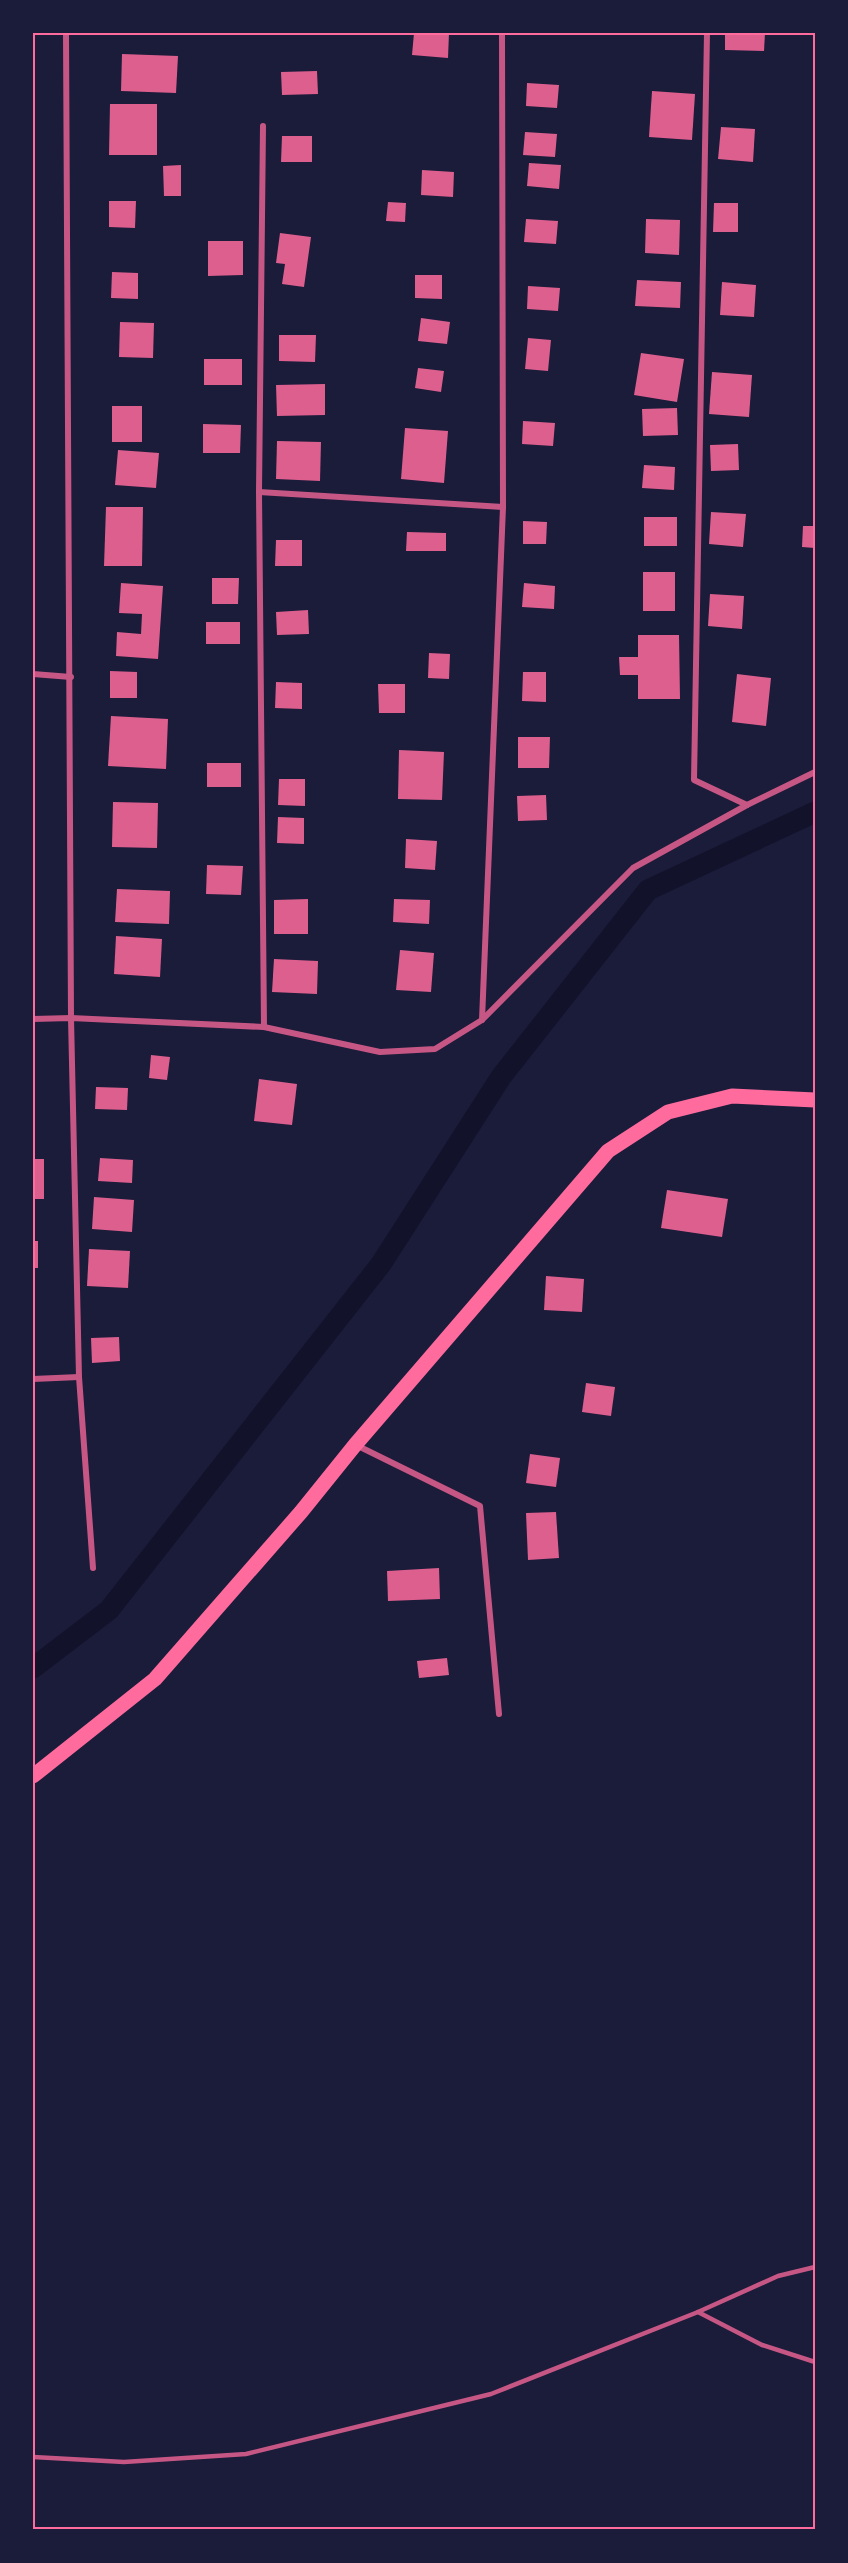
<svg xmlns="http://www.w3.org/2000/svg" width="848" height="2563" font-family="Ubuntu,sans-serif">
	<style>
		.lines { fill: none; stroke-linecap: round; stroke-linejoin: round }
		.canal { stroke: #12122b; stroke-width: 21 }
		.building { fill: #dd5f8e }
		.service { stroke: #c65784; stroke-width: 4.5 }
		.minor { stroke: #c65784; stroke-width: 6 }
		.primary { stroke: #ff6b9d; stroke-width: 15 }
		.neatline { fill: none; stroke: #ff6b9d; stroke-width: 2 }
	</style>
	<rect width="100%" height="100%" fill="#1b1b3a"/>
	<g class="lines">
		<!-- canal -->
		<polyline class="canal" points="33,1668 109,1610 381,1264 501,1077 648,890 815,812"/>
	</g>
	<!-- building -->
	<g class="building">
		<polygon points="414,33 449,33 448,58 412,55"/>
		<polygon points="725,33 765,33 764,51 725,50"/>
		<polygon points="122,54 178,56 176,93 121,91"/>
		<polygon points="317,71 318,94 282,95 281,72"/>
		<polygon points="527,83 559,85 557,108 526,106"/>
		<polygon points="652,91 695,94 692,140 649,137"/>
		<polygon points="110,104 157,104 157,155 109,155"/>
		<polygon points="721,127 755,129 753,162 718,159"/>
		<polygon points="525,132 557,134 555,157 523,155"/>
		<polygon points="282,136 312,136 312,162 281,162"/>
		<polygon points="529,163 561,165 559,189 527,186"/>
		<polygon points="181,165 181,196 164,196 163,166"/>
		<polygon points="422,170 454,172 453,197 421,195"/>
		<polygon points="109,201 136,201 135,228 109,227"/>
		<polygon points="388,202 406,203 405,222 386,221"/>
		<polygon points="714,203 738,203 738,232 713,232"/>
		<polygon points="526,219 558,221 556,244 524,242"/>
		<polygon points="646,219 680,220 679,255 645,253"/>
		<polygon points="280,233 311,237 304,287 282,284 285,264 276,263"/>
		<polygon points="208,241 243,241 243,275 208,276"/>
		<polygon points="112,272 138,273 138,299 111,298"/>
		<polygon points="415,275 442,275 442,299 415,298"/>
		<polygon points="637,280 681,282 680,308 635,306"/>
		<polygon points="722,282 756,285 754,317 720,315"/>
		<polygon points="528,286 560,288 558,311 527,309"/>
		<polygon points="421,318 450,322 447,344 418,341"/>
		<polygon points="120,322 154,323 153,358 119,357"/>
		<polygon points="279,335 316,335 315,362 279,361"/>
		<polygon points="528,338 551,340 548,371 525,369"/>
		<polygon points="641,353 684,359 677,402 634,395"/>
		<rect x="204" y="359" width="38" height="26"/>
		<polygon points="418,368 444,371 441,392 415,388"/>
		<polygon points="712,372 752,375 749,417 709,414"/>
		<polygon points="325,384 325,415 277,416 276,385"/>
		<rect x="112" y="406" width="30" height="36"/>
		<polygon points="677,408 678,435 643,436 642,409"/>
		<polygon points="523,421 555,423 553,446 522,444"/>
		<polygon points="203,424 241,425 240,453 203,453"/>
		<polygon points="405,428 448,431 444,483 401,479"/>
		<polygon points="277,441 321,442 320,481 276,479"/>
		<polygon points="738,444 739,470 711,471 710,445"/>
		<polygon points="118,450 159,453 156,488 115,485"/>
		<polygon points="644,465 675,467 674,490 642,488"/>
		<polygon points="106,507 143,507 142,566 104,566"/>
		<polygon points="711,512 746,514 743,547 709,544"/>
		<rect x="644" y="517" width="33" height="29"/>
		<polygon points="523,521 547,522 546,544 523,544"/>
		<polygon points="803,526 815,526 815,548 802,547"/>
		<polygon points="407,532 446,533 446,551 406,551"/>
		<polygon points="276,540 302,540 302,566 275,566"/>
		<rect x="643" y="572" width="32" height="39"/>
		<polygon points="212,578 239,578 238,604 212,604"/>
		<polygon points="121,583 163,586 158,659 116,656 117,632 141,634 142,614 119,613"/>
		<polygon points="524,583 555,586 554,609 522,607"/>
		<polygon points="710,594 744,596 742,629 708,626"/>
		<polygon points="308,610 309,634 277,635 276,612"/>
		<rect x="206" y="622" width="34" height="22"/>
		<polygon points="638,635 679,635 680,699 638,699 638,675 620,675 619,657 638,657"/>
		<polygon points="429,653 450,654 449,679 428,678"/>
		<polygon points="110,671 137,672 137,698 110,698"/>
		<polygon points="523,672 546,672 546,702 522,701"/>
		<polygon points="737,674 771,678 766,726 732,722"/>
		<polygon points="276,682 302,683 302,709 275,708"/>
		<polygon points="378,684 405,684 405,713 379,713"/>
		<polygon points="111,716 168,719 166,769 108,766"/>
		<polygon points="518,737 550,737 549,768 518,768"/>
		<polygon points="399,750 444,752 442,800 398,799"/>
		<rect x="207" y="763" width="34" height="24"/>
		<polygon points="279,779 305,779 305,806 278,805"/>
		<polygon points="546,795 547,820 518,821 517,796"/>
		<polygon points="113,802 158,803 157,848 112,847"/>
		<polygon points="278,817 304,818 304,844 277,843"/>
		<polygon points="406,839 437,841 435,870 405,868"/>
		<polygon points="207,865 243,866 241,895 206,894"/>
		<polygon points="117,889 170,891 169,924 115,922"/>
		<polygon points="308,899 308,934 274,934 274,900"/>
		<polygon points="394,899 430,900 429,924 393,922"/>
		<polygon points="116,936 162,939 160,977 114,974"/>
		<polygon points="400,950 434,953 431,992 396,990"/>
		<polygon points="274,959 318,961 317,994 272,992"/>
		<polygon points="151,1055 170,1057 167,1080 149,1078"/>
		<polygon points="259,1079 297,1084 292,1125 254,1121"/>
		<polygon points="96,1087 128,1088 127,1110 95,1109"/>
		<polygon points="100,1158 133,1160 132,1183 98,1181"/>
		<rect x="33" y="1159" width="11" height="40"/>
		<polygon points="667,1190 728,1199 722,1237 661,1228"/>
		<polygon points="94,1197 134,1200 132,1232 92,1229"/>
		<rect x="33" y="1241" width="5" height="27"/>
		<polygon points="89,1249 130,1251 128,1288 87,1286"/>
		<polygon points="546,1276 584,1279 582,1312 544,1310"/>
		<polygon points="119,1337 120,1361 92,1363 91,1338"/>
		<polygon points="586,1383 615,1387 611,1416 582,1412"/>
		<polygon points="530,1454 560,1458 556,1487 526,1483"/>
		<polygon points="556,1512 559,1558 528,1560 526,1513"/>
		<polygon points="439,1568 440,1599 388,1601 387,1571"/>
		<polygon points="447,1658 449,1675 419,1678 417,1661"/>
	</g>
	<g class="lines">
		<!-- service -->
		<g class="service">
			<polyline points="698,2312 762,2345 815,2362"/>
			<polyline points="33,2457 124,2462 246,2454 491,2394 698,2312 778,2276 815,2267"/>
		</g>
		<!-- minor -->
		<g class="minor">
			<polyline points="66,33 71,1018 79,1377 93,1568"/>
			<polyline points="707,33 694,780 747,805"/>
			<polyline points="263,126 259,492 264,1027"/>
			<polyline points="259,492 503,507"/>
			<polyline points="33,674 71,677"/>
			<polyline points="33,1019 71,1018 264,1027 380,1052 435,1049 482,1020 633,868 747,805 815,772"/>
			<polyline points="482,1020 503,507 502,33"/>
			<polyline points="33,1379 79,1377"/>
			<polyline points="356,1445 480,1506 499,1714"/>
		</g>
		<!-- primary -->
		<polyline class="primary" points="33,1776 155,1679 301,1512 355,1445 608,1151 668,1112 732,1096 815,1100"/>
	</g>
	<!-- border -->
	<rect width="848" height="2563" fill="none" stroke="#1b1b3a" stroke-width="69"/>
	<rect x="34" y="34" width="780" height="2494" class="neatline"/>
</svg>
